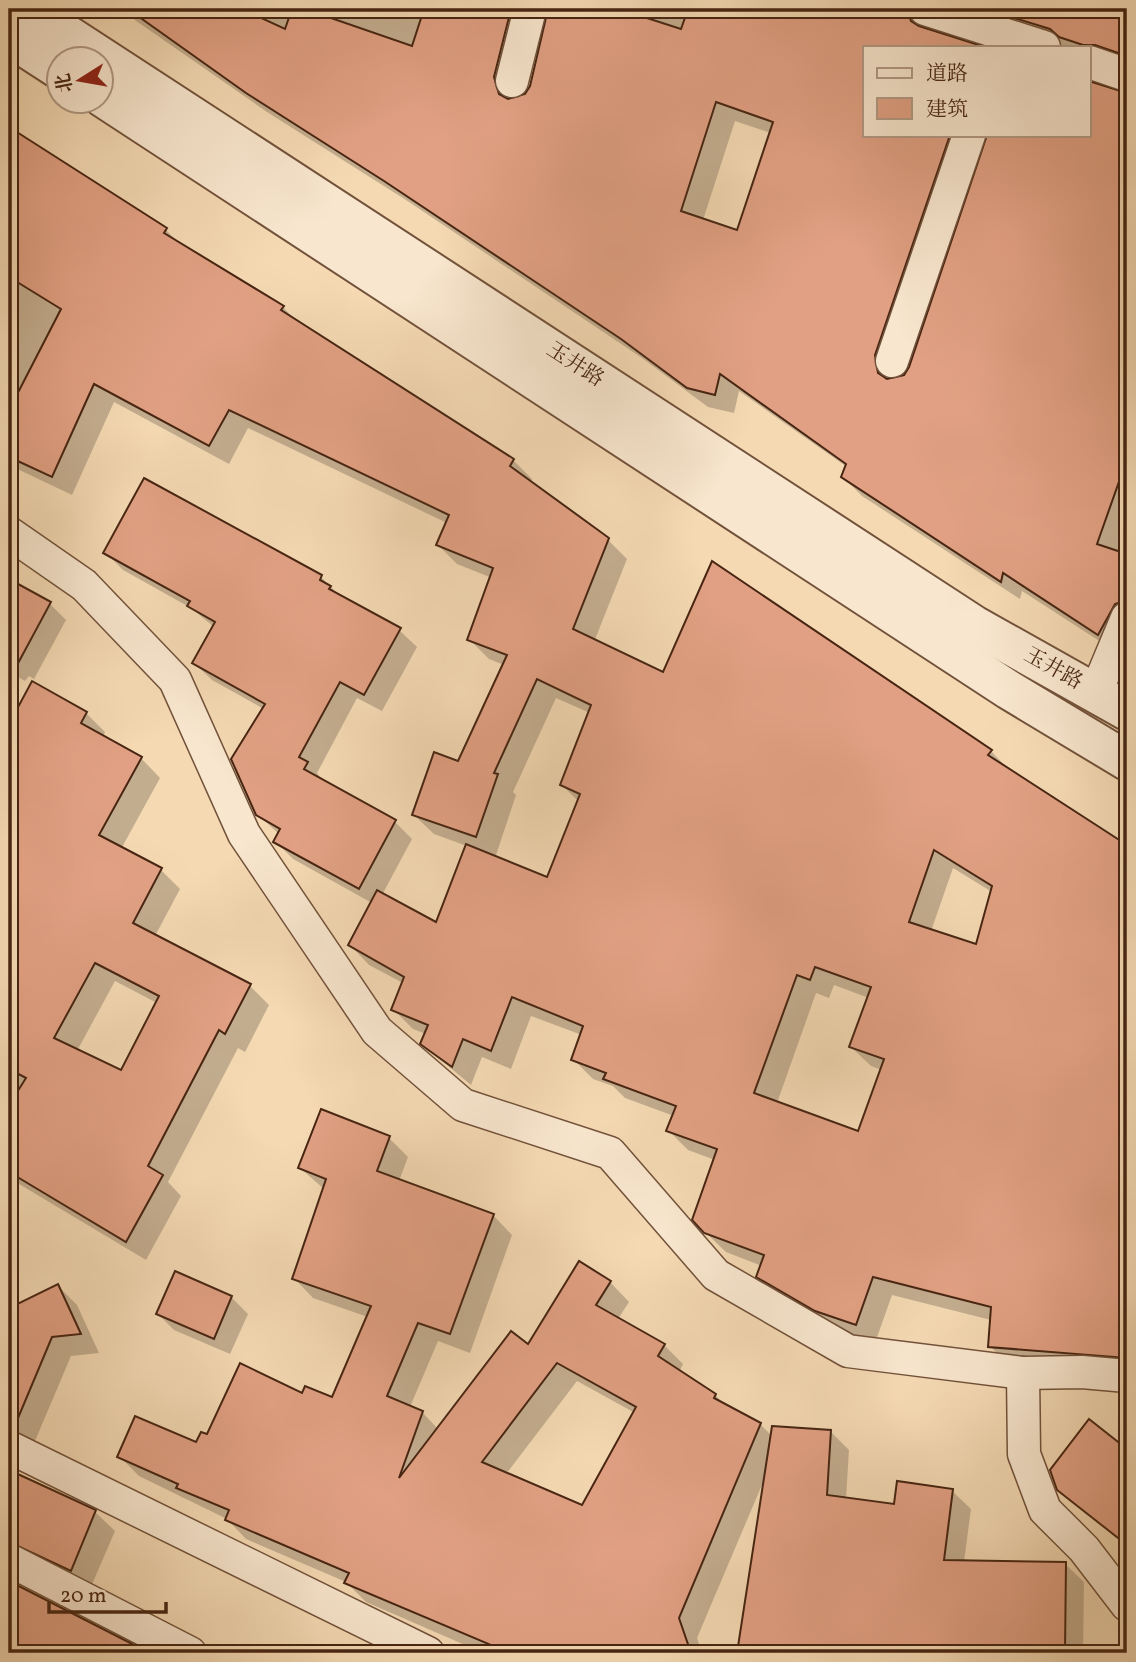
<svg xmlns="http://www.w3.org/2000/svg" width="1136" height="1662" font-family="Vollkorn,'Noto Serif SC',serif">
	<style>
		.shadow { fill: #0003; fill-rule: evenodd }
		.building { fill: #e1a083; stroke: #472512; stroke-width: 2; fill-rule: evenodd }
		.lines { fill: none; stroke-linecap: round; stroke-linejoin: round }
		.minor-casing { stroke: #72523a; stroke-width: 35 }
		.tertiary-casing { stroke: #72523a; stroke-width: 42 }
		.minor { stroke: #f8e6ce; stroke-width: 32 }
		.tertiary { stroke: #f8e6ce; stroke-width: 38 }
		.labels { text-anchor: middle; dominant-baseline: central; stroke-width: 7; stroke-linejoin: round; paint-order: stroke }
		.street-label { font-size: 21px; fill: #472512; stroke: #f8e6ce }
	</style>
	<rect width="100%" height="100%" fill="#f4d9b3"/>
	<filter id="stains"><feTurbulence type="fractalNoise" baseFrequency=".00286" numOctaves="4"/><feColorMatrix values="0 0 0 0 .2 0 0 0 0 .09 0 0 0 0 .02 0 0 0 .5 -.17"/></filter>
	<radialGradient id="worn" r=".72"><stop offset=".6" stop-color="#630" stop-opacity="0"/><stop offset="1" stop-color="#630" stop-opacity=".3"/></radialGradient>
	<!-- shadow -->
	<g class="shadow">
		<path d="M119,9H1127V69L1095,68L1090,83L1127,94V208L1121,225L1127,227V532L1120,553L1127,556V636L1118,653L1022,591L1020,599L862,496L843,477L847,467L739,391L734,413L708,407L642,358L406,200L267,112ZM546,10H550L531,87L526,96L512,100L531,24L536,15ZM951,10L1063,47H1089V135H865V47H979L927,31L926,24ZM735,121L771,133L738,232L703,220ZM985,136H988L911,368L905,377L894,379L971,148Z"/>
		<path d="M9,129L165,229L181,245L283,307L297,322L513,460L532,479L530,483L608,540L627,559L594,642L664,674L991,751L1011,772L1127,847V1375L1009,1366L990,1346L991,1320L892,1295L875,1343L836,1330L778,1296L758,1277L762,1266L726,1252L705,1232L715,1160L688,1150L669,1131L674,1116L625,1098L613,1086L593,1079L573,1059L582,1035L531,1016L511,1069L482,1057L471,1085L422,1044L426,1034L413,1029L393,1009L403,983L369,965L350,945L372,903L293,859L275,841L279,834L257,814L264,709L212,680L194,663L214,627L191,608L123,570L105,552L321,577L338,594L399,630L417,647L382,711L357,698L317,773L324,782L395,822L412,839L382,895L437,925L467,846L434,834L414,815L459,763L504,665L489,659L469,639L492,578L457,564L438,545L447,523L248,428L229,464L114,402L72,495L9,465ZM556,698L590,713L562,785L579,802L548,880L495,858L516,795L513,792ZM953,868L992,892L977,946L931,931ZM834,985L869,998L851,1047L871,1066L882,1070L859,1133L777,1103L816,993L829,998Z"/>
		<polygon points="9,581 50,604 66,620 34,679 29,676 25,681 9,672"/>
		<path d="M33,684L86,713L105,732L103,737L141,758L160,778L121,849L161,870L180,889L155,936L250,986L269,1005L245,1052L238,1048L168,1182L181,1196L146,1260L9,1178V729ZM115,981L157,1003L122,1072L77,1051Z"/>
		<path d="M389,1138L408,1157L399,1181L493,1215L512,1235L470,1353L438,1341L410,1407L422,1412L438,1429L528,1346L610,1282L629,1302L618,1319L664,1345L683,1364L679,1372L715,1395L726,1406L760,1424L772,1436L830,1431L849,1450L846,1499L896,1506L952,1491L971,1509L964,1562L1065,1564L1084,1582L1083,1653H785L760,1649L764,1480L697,1638L702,1653H461L465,1645L366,1602L346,1582L246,1539L227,1519L139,1476L120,1457L197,1444L303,1395L333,1399L368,1317L313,1298L294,1278L324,1189L300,1168ZM577,1381L635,1413L583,1507L506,1474Z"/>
		<polygon points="58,1286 77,1305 99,1353 71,1356 32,1448 17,1451 9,1470 95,1512 115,1531 90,1589 12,1570 9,1583 149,1653 9,1653 9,1310"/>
		<polygon points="231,1297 248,1314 230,1354 174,1330 158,1314"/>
		<polygon points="1089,1422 1127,1452 1127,1547 1059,1490"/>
	</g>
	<!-- building -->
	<g class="building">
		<path d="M128,9H242L285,29L292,9H305L412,46L424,9H511L494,77L499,94L508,99L525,94L530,86L548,9H619L681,29L688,9H907L911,21L919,26L982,46L865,47V135H950L875,355L878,373L887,379L904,375L909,367L987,135H1089V81L1127,93V459L1097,544L1127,554V600L1115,604L1098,635L1003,573L1001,582L841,477L846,464L720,374L715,395L687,388L621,339L384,181L246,93ZM716,102L773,122L737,230L681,211Z"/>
		<polygon points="985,9 1127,9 1127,56 1095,45 1083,45 1059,37 1050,29"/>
		<path d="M9,127L167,228L164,233L284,306L281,310L514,459L510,466L609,538L573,629L663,672L712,561L992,750L988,755L1127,845V1358L988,1347L991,1307L873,1277L856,1325L815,1311L756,1277L764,1255L704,1233L692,1220L717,1149L666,1131L676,1106L603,1079L606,1073L571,1060L583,1026L512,997L491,1051L463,1039L452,1067L420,1044L428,1025L391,1010L404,977L348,945L377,890L436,922L466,844L547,877L580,794L560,785L591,705L537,679L494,773L498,774L476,837L412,815L434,752L458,761L507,655L467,640L493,568L436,545L449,515L229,410L209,446L94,384L52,477L9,457V410L61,309L9,277ZM934,850L992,886L976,944L909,922ZM815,967L871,987L849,1047L884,1059L858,1131L754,1093L797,975L810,980Z"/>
		<polygon points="144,478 322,575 320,580 331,586 329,589 401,628 364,695 340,682 299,757 308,762 304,769 396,820 359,889 273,842 280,829 256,815 231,759 265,704 192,663 215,622 187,606 190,601 103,553"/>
		<polygon points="9,579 51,602 9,680"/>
		<path d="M32,681L87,712L81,723L142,757L99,835L162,868L133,923L251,984L225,1034L219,1030L148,1166L163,1175L126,1242L9,1172V1105L26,1078L9,1069V724ZM95,963L159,996L121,1070L54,1038Z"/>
		<path d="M321,1109L390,1136L377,1171L494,1214L450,1334L418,1323L387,1396L423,1411L399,1478L511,1331L528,1344L579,1261L611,1281L596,1305L665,1344L658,1356L716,1394L714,1398L761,1423L679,1618L691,1653H510L344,1583L349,1573L225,1520L229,1510L176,1488L178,1484L117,1457L135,1416L196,1442L201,1432L207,1434L240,1363L302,1393L305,1386L332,1397L371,1306L292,1279L326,1179L298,1168ZM557,1363L636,1407L582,1505L482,1462Z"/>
		<polygon points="175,1271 232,1296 214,1339 156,1314"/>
		<polygon points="58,1284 81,1334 52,1337 13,1430 9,1429 9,1308"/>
		<polygon points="1089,1419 1127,1449 1127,1545 1057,1490 1050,1470"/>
		<polygon points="772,1426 831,1430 827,1495 894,1504 897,1481 953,1489 944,1560 1066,1562 1065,1653 737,1653"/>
		<polygon points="9,1470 96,1510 71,1571 9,1542"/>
		<polygon points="9,1581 150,1653 9,1653"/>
	</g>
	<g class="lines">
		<defs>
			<g id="minor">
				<polyline points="925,9 1044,47"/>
				<polyline points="1089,62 1127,75"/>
				<polyline points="512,81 530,9"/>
				<polyline points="892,361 969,135"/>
				<polyline points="9,533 84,585 175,680 244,834 377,1031 463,1105 610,1153 716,1275 848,1351 1023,1373"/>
				<polyline points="1096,692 1127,618"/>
				<polyline points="1127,1376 1082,1372 1023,1373 1024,1454 1045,1510 1084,1549 1127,1605"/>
				<polyline points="9,1447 428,1653"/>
				<polyline points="9,1560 190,1653"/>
			</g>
			<g id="tertiary">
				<polyline points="28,9 974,625 1127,711"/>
				<polyline points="9,37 60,70"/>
				<polyline points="102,97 1009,690 1127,761"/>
			</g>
		</defs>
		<!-- minor casing -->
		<use href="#minor" class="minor-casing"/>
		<!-- tertiary casing -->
		<use href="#tertiary" class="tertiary-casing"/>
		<!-- minor -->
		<use href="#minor" class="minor"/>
		<!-- tertiary -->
		<use href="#tertiary" class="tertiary"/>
	</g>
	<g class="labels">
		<!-- street labels -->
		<g class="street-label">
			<text transform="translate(575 365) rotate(33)">玉井路</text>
			<text transform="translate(1053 669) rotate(29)">玉井路</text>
		</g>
	</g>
	<!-- margin -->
	<rect width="1136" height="1662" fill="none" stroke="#f4d9b3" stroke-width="35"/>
	<rect x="10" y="10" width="1115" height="1641" fill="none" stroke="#472512" stroke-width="3.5"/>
	<rect x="18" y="18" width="1101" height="1627" fill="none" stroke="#472512" stroke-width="2"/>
	<!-- legend -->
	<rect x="863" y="46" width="228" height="91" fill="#f8e6ce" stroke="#b19983" stroke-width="2"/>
	<rect x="877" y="68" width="35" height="10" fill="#f8e6ce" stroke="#b19983" stroke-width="2"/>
	<text x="926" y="80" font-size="21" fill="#472512">道路</text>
	<rect x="877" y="98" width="35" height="21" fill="#e1a083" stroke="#b19983" stroke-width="2"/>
	<text x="926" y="116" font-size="21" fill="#472512">建筑</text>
	<!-- north arrow -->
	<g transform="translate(80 80) rotate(259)"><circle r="33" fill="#f8e6ce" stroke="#b19983" stroke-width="2"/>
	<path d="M0-5L12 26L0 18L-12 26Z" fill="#8f2418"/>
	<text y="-10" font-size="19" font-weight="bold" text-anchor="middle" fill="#472512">北</text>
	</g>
	<!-- scale -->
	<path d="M49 1602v10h117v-10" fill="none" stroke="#472512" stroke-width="3.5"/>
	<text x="60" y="1602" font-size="21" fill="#472512" stroke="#f8e6ce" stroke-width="5" paint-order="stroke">20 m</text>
	<rect width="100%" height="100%" filter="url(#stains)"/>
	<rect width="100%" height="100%" fill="url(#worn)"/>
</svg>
